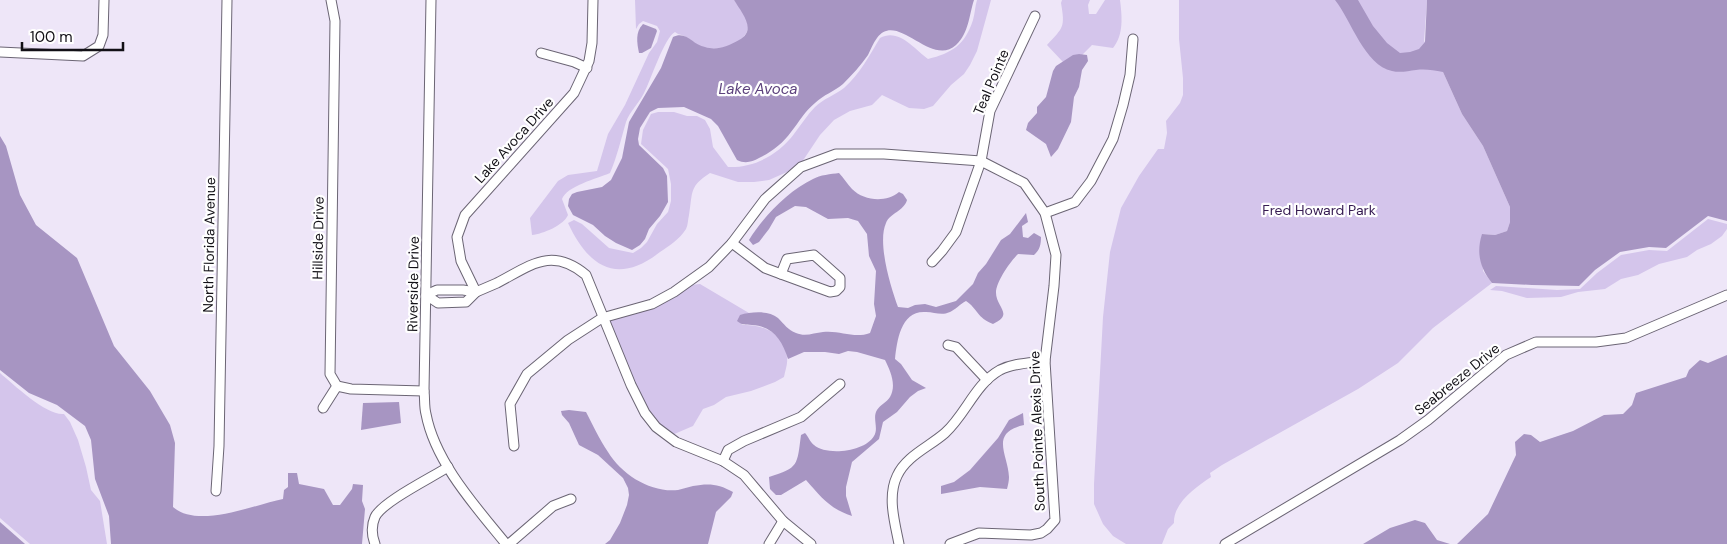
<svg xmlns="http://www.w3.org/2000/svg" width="1727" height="544" font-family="'DM Sans',sans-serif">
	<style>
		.green { fill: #d4c5eb }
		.water { fill: #a795c2 }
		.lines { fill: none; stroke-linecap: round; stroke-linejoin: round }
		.minor-casing { stroke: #6b6574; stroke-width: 11 }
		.minor { stroke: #fff; stroke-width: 9 }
		.labels { text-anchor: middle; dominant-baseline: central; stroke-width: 4.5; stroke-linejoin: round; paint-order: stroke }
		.street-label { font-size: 14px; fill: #121016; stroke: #fff }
		.park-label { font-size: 14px; fill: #361b52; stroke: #fff }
		.water-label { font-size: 15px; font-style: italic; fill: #5d427d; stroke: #fff }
	</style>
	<rect width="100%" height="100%" fill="#eee6f8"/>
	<!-- green -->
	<g class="green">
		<path d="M635,0H734C739,7 749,19 748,28C746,44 715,53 702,47C693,43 688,36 678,34L675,32C664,38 651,80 644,93C639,103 630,111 626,122C621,139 617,157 610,173C596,179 567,186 562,199L568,215C564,225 543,234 532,235L530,218L558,181L568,175L597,171L608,134L625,105L649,53L657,42L660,31L657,26L643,21L639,24L636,29Z"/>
		<path d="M977,0H991L977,51L970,65L964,74L951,85L933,106L924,109L909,108L882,95L872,105L850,111L834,120L820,135L802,162L787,172L769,180L754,182H738L710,173C689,187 693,191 689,215C688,219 688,225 686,229C680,239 669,246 660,252C618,285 589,268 568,223L574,220L582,224L609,248L633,253L641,248L647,242L657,224L668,212L671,201V184L668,169L641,144L643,130L651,114L658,112H674L687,116H697L705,120L710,129L713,147L728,167C754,168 778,155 794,134C801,125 807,115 815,107C823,99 835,95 844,88C860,74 869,56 880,38C899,28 914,49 928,59C952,53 965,45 973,20C975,13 975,6 977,0Z"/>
		<path d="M1062,0H1090L1088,5L1089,14H1096L1105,0H1120C1122,16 1124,35 1113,48L1092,45L1082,55L1079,54L1063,62L1047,45C1064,27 1065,27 1061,3Z"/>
		<path d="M1179,0H1427L1424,41L1443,72L1462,114L1483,146L1510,207V222L1507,231L1495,235L1482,234L1483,271L1492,283L1433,328L1398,363L1358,389L1222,465L1210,473L1211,477C1196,487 1173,503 1174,523L1168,529L1162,544H1126L1113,536L1103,524L1094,504V484L1103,317L1110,252L1121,208L1139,176L1158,149H1164L1167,133L1166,121L1180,103L1183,95V78L1179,39Z"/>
		<polygon points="1708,219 1727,224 1727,229 1722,236 1711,244 1697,250 1687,257 1659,264 1638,275 1621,279 1605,289 1578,292 1561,297 1527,298 1502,291 1490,290 1496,286 1557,290 1580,289 1597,273 1621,255 1649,250 1667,251"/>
		<path d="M700,284L749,313L740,316L742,325C763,324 786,334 787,358C788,364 785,371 784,377L775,382L751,391L726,397L714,405L703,409L693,426L672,435L658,425L647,411L607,320L691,285Z"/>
		<path d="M0,373C14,385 47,416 64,414L70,422L78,440L86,467L91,490L100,501L107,544H30L0,518Z"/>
	</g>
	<!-- water -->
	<g class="water">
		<path d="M734,0H974C969,15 969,33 956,45C931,68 897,10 877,38C873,43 871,49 868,55C861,65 852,75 843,84C835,91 823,95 815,103C805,111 799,122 791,132C783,143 772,152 759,158C752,162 745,164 737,160L718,126L711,119L684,107L658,108L650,112L640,128L638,139L639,145L663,168L667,176L668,202L660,216L649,229L645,239L640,245L632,250L616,243L605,236L593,225L573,215L568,206L569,199L572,194L577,192L602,187L611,180L622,158L629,122L661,68L673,37C686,30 693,45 705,47C717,51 728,46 739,40C758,30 741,12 734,0Z"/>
		<path d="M1335,0H1358L1373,26L1387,43L1400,53L1410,52L1419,49L1425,42L1427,0H1727V221L1708,216L1666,248L1649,247L1620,252L1595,270L1579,286L1532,285L1492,283C1480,268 1476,253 1482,234L1495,235L1507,231L1510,222V207L1483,146L1462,114L1443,72C1433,70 1425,69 1416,70C1408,71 1400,73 1392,71C1365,66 1351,20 1335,0Z"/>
		<path d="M643,24L656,29L657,31L651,48L642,53H639C637,43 635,32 643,24Z"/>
		<polygon points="1079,54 1087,55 1088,61 1082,70 1079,87 1074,97 1071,122 1058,149 1051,157 1046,144 1026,130 1028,123 1037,113 1037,107 1046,97 1053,71 1056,66 1073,55"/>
		<path d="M0,136L6,146L20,195L36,225L77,258L114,346L150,391L170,425L175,443L173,507C198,529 253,505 283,499L284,490L288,487V473H297L299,484L324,489L333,505H340L352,489L353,484L363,485L362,501L365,509L362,544H111L109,516L95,479L91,440L85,426L57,405L29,393L0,370Z"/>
		<path d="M839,173C844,178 847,184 852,189C864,201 886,203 899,192L903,194L907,200C904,211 890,213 886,223C877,243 891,288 898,307L908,308L915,305L925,304L936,307L956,301L973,284L978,273L986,264L1001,240L1010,234L1026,213L1028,222L1022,226L1023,237L1028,238L1034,233L1041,237C1041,244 1040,250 1034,255L1018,254C1010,262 998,279 996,291C995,307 1015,314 993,324C977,318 978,309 966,301C960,304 955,310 950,312C941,316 935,312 926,312C901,310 897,340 895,359L901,364L912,380L926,388L918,391L910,397L897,412L883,422L879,439L852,462L846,487V496L852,516C830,509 821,497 806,480L781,495H776L770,489L769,477C799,468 797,465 801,435L805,433C808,436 810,442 814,445C826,456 865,452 874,436C879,428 872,418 877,410C880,405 887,402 890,397C897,385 890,370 885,360L857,352L848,351L839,354L825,352H804L788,359C782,340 773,326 752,325C745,324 743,326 737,321L740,315C751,312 768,310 778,318C784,324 788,330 796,333C805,337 814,333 823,332C840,330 854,339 870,333L876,316L874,304L876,271L869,256L867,234L858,221L848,218L828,219L806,207L795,206L776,217L769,229L759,242L753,245L749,240C763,217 788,191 813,179C820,175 831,174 839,173Z"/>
		<polygon points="1727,355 1727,544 1457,544 1488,514 1516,455 1515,442 1524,434 1531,435 1540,442 1573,431 1604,415 1623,414 1632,405 1636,393 1686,377 1689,370 1700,360 1708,363"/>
		<polygon points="399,402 401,423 361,430 363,403"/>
		<path d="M569,410L586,412C593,425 599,439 608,452C622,475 651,493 678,490C683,489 688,487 693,486C709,483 719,484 733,492L731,497L716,512L708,544H605L610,540L620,523L627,505L629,495L628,488L623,478L598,455L579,445L569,423L562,415L561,411Z"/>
		<path d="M1023,413L1024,425C989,433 1008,454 1009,477C1009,481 1008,485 1007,489L980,487L941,494V486L954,482L970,470L998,438L1009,420Z"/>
		<polygon points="1415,520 1425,523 1437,540 1450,544 1363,544 1390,528"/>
		<polygon points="0,522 25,544 0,544"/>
	</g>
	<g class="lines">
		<defs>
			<g id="minor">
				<polyline points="331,0 335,21 330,374 337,386 351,389 424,391"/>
				<path d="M431,0L424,391C425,399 424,407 426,414C435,462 476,507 506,544"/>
				<path d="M593,0L592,43L589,61L574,93L465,215L457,237L461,261L476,292C483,289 490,286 497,283C530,266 551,246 586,275L631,385L645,413L656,427L676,442L723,461L744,475L783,521L811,544"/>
				<polyline points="0,52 83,56 99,46 103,35 104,0"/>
				<polyline points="541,53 574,62 587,68"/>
				<polyline points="1045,213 1075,202 1091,181 1113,139 1123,105 1130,75 1133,39"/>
				<polyline points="732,243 765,268 781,274"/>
				<polygon points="814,255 840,278 840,287 836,291 830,292 781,274 787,259"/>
				<polyline points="932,262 942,251 956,232 981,161 990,111 1035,16"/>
				<polygon points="437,290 463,290 476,292 466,302 438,303 426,295"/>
				<polyline points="948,345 956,347 987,380"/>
				<polyline points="323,408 337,386"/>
				<polyline points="514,446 510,404 527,374 568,340 602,318 652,304 674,292 709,267 732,243 765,199 801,167 836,154 884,154 981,161 1024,183 1045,213 1056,255 1054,286 1045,361 1055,520 1047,529 1041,533 1031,535 979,533 950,544"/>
				<polyline points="723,461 728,450 744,441 801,417 840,384"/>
				<polyline points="216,491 219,446 227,0"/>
				<path d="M375,544C372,536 371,526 375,517C382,502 431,478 448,467"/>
				<polyline points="509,544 553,506 571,499"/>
				<polyline points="769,544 783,521"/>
				<path d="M899,544C895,523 887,497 897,476C906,456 929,447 945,433C966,414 975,384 1000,370C1014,363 1030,363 1045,361"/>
				<polyline points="1225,544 1400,440 1428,420 1506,355 1536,342 1596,342 1626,338 1727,295"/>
			</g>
		</defs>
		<!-- minor casing -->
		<use href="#minor" class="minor-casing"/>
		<!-- minor -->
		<use href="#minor" class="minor"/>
	</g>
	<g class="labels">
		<!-- street labels -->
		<g class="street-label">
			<text transform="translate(991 82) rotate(-67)">Teal Pointe</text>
			<text transform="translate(514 140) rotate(-48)">Lake Avoca Drive</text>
			<text transform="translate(318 238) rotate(-89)">Hillside Drive</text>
			<text transform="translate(209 245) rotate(-89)">North Florida Avenue</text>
			<text transform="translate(413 284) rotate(-89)">Riverside Drive</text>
			<text transform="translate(1457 379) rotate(-39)">Seabreeze Drive</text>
			<text transform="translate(1037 431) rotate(-92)">South Pointe Alexis Drive</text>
		</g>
		<!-- park labels -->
		<g class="park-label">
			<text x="1319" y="210">Fred Howard Park</text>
		</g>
		<!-- water labels -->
		<g class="water-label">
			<text x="758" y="89">Lake Avoca</text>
		</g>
	</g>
	<!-- scale -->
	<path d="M22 42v8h101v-8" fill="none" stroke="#121016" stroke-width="2.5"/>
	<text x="30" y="42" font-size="15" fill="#121016" stroke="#ffffff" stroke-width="4" paint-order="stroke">100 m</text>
</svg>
